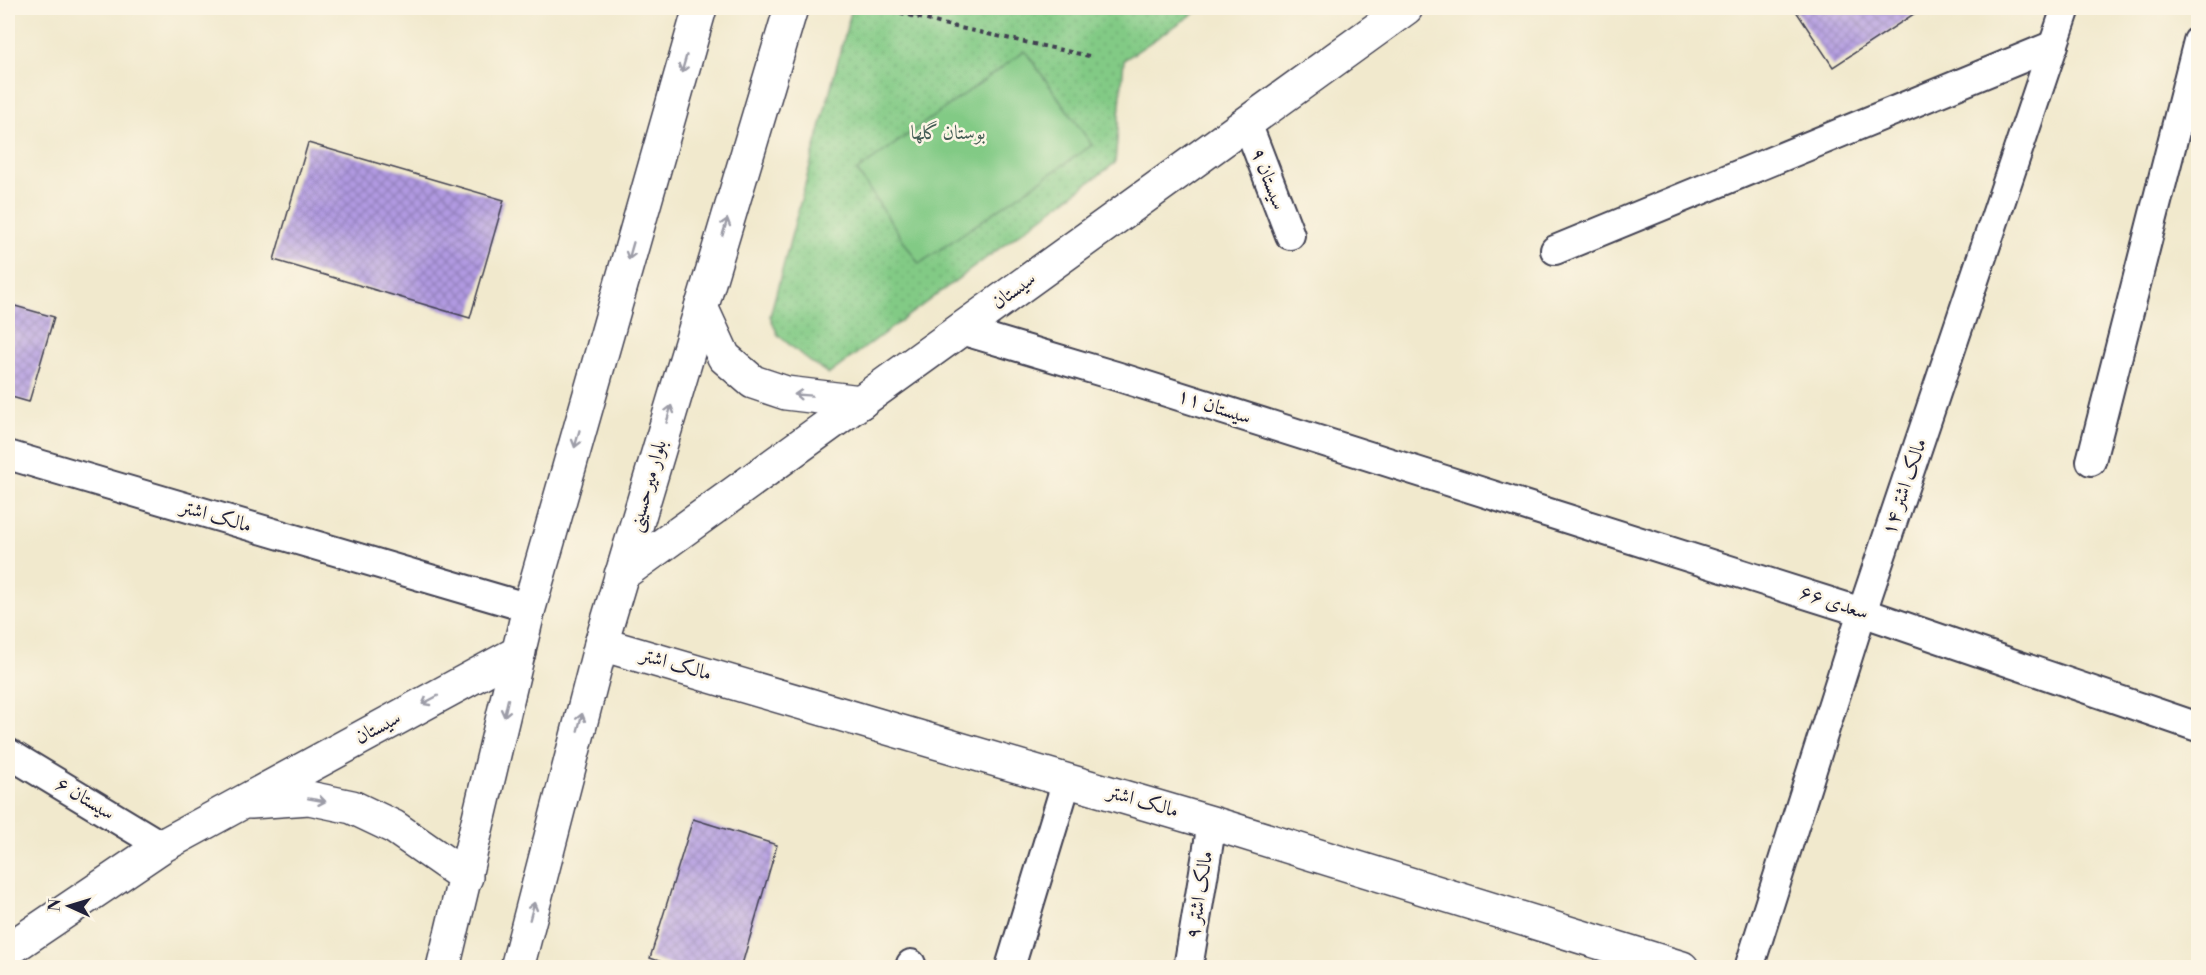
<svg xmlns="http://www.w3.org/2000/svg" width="2206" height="975" font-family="'Libre Bodoni',Amiri,serif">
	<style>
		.grass { fill: url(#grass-dots); stroke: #527660; stroke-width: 1.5 }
		.garden { fill: #82ca85; stroke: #527660; stroke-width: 1.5 }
		.building { fill: url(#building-cross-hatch) }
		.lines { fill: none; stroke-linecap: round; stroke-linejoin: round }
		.street-casing { stroke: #414051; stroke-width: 32 }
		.secondary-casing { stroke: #414051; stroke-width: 36 }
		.path { stroke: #414051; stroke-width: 4; stroke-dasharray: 4.5 4.5; stroke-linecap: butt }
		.street { stroke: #fff; stroke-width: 28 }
		.secondary { stroke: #fff; stroke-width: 33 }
		.oneway { stroke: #9c9ca7 }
		.labels { text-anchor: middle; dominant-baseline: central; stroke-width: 5; stroke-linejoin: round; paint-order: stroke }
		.park-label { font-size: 20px; fill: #445d55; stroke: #fcf5e5 }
		.street-label { font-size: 20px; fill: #22223b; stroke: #fcf5e5 }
	</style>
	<defs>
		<pattern id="grass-dots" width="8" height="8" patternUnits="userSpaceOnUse" patternTransform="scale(1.5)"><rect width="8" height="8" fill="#82ca85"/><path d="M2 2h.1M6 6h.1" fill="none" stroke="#70ad74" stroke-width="1.8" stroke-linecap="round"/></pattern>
		<pattern id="building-cross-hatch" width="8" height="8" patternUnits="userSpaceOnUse" patternTransform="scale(1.5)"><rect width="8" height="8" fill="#b19ae1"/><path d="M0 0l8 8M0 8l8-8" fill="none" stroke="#907db8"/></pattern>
	</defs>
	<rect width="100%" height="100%" fill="#fcf5e5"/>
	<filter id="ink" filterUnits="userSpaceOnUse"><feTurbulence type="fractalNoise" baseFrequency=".0167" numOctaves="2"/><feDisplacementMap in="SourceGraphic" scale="12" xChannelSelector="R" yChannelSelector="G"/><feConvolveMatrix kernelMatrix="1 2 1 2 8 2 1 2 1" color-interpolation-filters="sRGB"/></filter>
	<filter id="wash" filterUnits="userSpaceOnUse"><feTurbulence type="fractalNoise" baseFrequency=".008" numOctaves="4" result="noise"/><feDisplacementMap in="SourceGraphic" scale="24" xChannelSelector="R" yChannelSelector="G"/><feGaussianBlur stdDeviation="1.35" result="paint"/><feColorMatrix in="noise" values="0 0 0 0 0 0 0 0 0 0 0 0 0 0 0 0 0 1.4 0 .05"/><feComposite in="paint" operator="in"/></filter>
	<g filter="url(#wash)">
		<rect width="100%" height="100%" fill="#f1e9cd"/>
		<!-- grass -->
		<polygon class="grass" points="852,8 1202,8 1124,60 1115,163 829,374 809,361 778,335 770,316"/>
		<!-- garden -->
		<polygon class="garden" points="1025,51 1092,145 919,264 857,171"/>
		<g id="blocks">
			<!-- building -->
			<g class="building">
				<polygon points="1794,8 1923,8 1833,67"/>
				<polygon points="308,143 504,200 470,318 274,260"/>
				<polygon points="8,304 54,317 29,402 8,396"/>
				<polygon points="693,819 777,845 741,968 679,968 650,958"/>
			</g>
		</g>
	</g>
	<g filter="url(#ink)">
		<use href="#blocks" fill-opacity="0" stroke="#414051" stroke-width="1.5"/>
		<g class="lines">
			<defs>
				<g id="street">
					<polyline points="1247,123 1290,235"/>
					<polyline points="1555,250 2054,45"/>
					<polyline points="961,330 1116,376 1862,612 2198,727"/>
					<polyline points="8,455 529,608"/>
					<polyline points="2091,461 2198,41"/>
					<polyline points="8,753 162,846"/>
					<polyline points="1011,964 1067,780"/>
					<polyline points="910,968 911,964"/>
					<polyline points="1188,968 1212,823"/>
					<polyline points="1749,968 1862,612 2066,8"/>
				</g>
				<g id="secondary">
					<polyline points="701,307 724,357 753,382 786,393 861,402"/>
					<polyline points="621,575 1406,8"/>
					<polyline points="601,644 1212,823 1682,968"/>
					<polyline points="251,802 309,798 352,807 394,827 466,877"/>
					<polyline points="8,950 162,846 519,652"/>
					<polyline points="443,968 529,608 700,8"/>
					<polyline points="517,968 601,644 791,8"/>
				</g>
			</defs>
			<!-- street casing -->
			<use href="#street" class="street-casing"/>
			<!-- secondary casing -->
			<use href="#secondary" class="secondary-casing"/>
			<!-- path -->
			<g class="path">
				<polyline points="883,8 942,24 1089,56"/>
				<polyline points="916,17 919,8"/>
			</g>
			<!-- street -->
			<use href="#street" class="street"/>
			<!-- secondary -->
			<use href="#secondary" class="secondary"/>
		</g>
		<!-- one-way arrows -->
		<defs><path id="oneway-shaft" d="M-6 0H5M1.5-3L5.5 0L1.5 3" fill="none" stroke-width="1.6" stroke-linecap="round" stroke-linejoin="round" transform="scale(1.5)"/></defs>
		<g class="oneway">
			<use href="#oneway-shaft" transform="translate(684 64) rotate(106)"/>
			<use href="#oneway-shaft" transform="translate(725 227) rotate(-73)"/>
			<use href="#oneway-shaft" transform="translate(631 251) rotate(106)"/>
			<use href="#oneway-shaft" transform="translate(803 395) rotate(-176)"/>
			<use href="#oneway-shaft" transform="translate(669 414) rotate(-74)"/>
			<use href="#oneway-shaft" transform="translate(577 439) rotate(106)"/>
			<use href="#oneway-shaft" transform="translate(430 700) rotate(152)"/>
			<use href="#oneway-shaft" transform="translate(506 708) rotate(103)"/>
			<use href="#oneway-shaft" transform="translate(580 722) rotate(-75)"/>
			<use href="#oneway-shaft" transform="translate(317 800) rotate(10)"/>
			<use href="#oneway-shaft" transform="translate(532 911) rotate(-75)"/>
		</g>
	</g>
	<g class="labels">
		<!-- park labels -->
		<g class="park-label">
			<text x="948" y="133">بوستان گلها</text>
		</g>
		<!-- street labels -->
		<g class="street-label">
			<text transform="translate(1268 179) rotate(69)">سیستان ۹</text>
			<text transform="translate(1014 291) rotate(-36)">سیستان</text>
			<text transform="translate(1214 407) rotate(18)">سیستان ۱۱</text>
			<text transform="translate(648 486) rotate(-74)">بلوار میرحسینی</text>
			<text transform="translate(1905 487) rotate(-71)">مالک اشتر ۱۴</text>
			<text transform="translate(216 517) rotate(16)">مالک اشتر</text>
			<text transform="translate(1834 603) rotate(18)">سعدی ۶۶</text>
			<text transform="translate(676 665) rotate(16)">مالک اشتر</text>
			<text transform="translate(378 728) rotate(-28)">سیستان</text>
			<text transform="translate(85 799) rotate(31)">سیستان ۶</text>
			<text transform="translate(1143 802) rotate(16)">مالک اشتر</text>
			<text transform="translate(1200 895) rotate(-81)">مالک اشتر ۹</text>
		</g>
	</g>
	<!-- margin -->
	<rect width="2206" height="975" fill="none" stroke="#fcf5e5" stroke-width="30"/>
	<!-- north arrow -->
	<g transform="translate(69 906) rotate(274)" stroke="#fcf5e5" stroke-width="4.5" paint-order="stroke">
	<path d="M0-4.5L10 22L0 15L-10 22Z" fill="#22223b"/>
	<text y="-9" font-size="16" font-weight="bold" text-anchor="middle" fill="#22223b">N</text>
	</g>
</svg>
